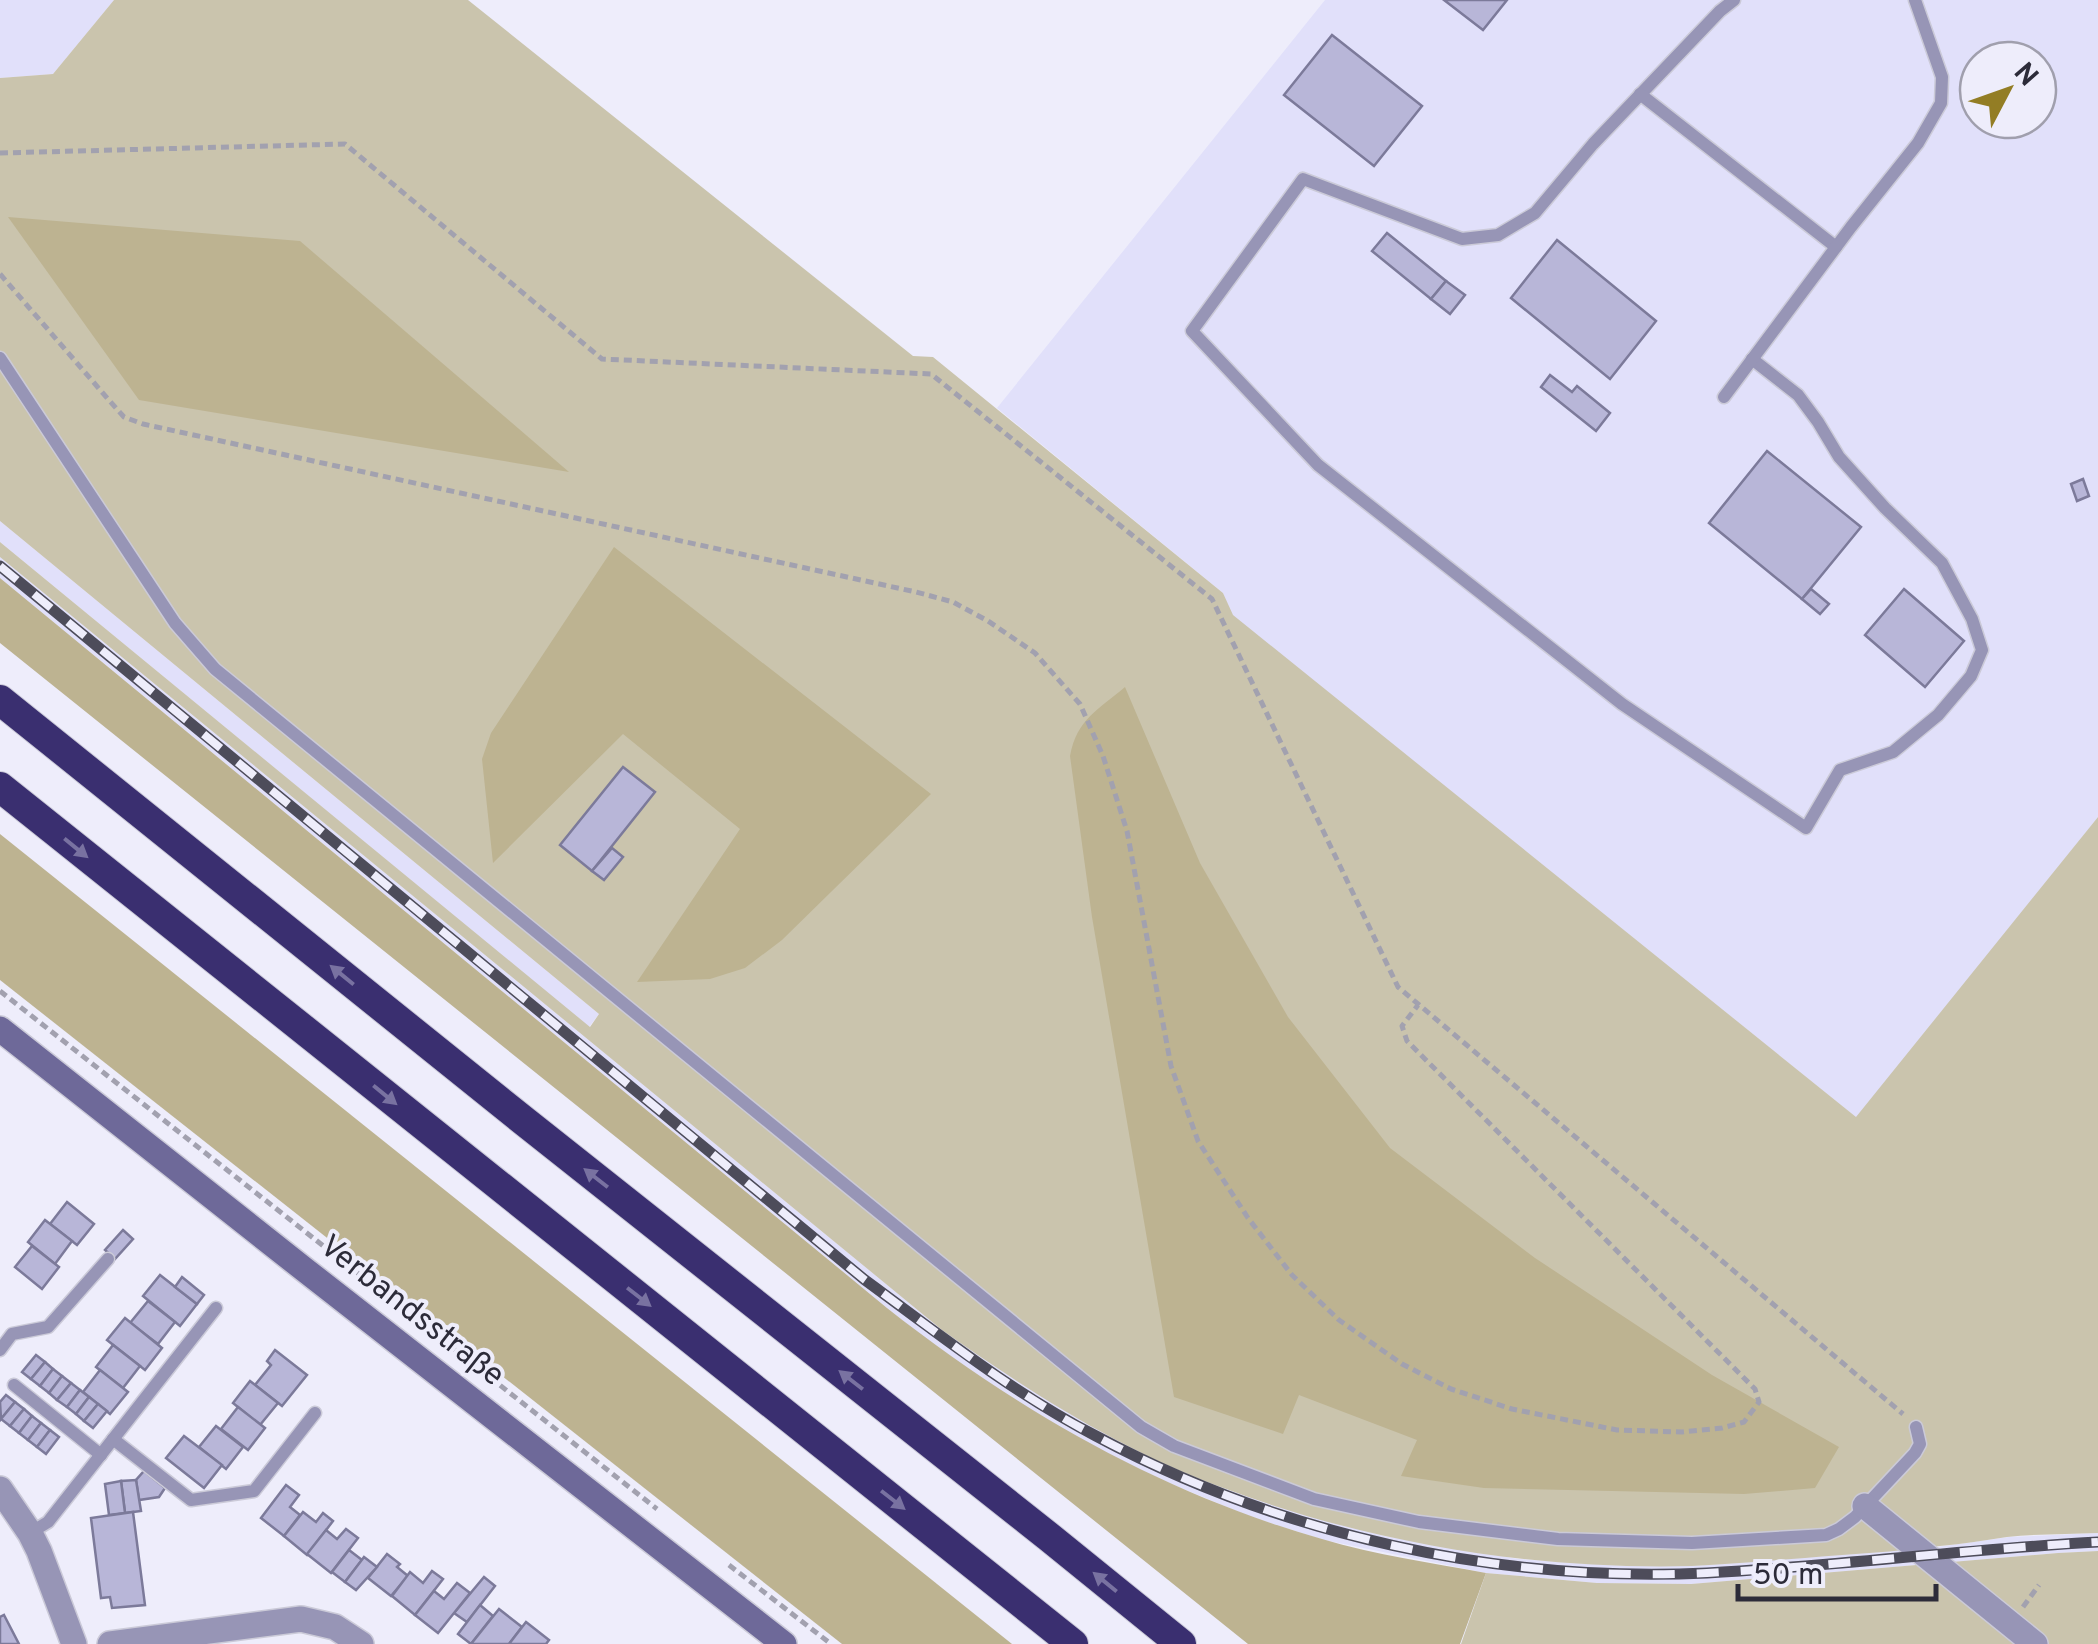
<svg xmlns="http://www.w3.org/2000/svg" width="2098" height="1644" font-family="Overpass,sans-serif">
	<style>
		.built { fill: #e1e0fa; fill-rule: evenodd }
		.green { fill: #cac4ad }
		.forest { fill: #bdb391 }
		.building { fill: #b8b6d8; stroke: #7c7a9a; stroke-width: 2.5 }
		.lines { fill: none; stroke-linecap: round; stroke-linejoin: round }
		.lane-casing { stroke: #cbcad8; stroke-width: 15 }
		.street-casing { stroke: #cbcad8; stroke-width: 28 }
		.secondary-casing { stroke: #cbcad8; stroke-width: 28 }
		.highway-casing { stroke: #cbcad8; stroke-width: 32 }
		.path { stroke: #a2a1af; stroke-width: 5; stroke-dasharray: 8 5; stroke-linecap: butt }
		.lane { stroke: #9795b6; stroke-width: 12 }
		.street { stroke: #9795b6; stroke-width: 25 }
		.secondary { stroke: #6e6999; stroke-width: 25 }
		.highway { stroke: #3a2f70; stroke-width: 30 }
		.rail-casing { stroke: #4d4c5a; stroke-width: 11 }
		.rail { stroke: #eeedfb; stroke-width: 8; stroke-dasharray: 22; stroke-linecap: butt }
		.oneway { fill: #7972a1 }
		.labels { text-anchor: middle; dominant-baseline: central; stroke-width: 8; stroke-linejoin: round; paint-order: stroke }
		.street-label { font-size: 32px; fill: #2c2b39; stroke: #eeedfb }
	</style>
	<rect width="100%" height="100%" fill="#eeedfb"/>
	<!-- built -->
	<g class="built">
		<polygon points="0,0 114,0 53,74 0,78"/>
		<path d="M1325,0H2098V817L1857,1118L1232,615L1223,593L997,408ZM1978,60H2038V120H1978Z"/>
		<polygon points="0,521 599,1014 589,1027 0,542"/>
		<polygon points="0,557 942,1330 1216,1486 1315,1518 1385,1536 1518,1559 1630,1566 1692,1566 1937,1547 2009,1537 2098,1533 2098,1551 2058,1553 1691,1584 1597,1583 1486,1573 1324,1540 1251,1517 1133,1468 1064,1431 985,1381 942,1352 887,1308 0,578"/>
	</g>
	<!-- green -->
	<g class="green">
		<path d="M114,0H468L913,356L933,357L1223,593L1233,615L1856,1117L2098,817V1533C2068,1534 2037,1534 2007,1537C1985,1540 1963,1544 1940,1546C1895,1552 1850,1554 1805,1558C1767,1561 1729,1564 1692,1566C1531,1570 1368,1543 1218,1486C1119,1449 1028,1391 942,1330L0,557V542L590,1027L599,1014L0,521V78L53,74Z"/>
		<polygon points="2098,1551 2098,1644 1461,1644 1486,1573 1597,1583 1691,1584 2058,1553"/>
	</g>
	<!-- forest -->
	<g class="forest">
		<polygon points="8,217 300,241 569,472 139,400"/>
		<polygon points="614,547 931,794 782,940 745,968 710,979 637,982 740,829 623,734 493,863 482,759 491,733"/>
		<path d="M0,578L887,1308C1018,1411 1161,1493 1322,1539C1376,1555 1432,1563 1486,1573L1460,1644H1248L0,643Z"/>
		<path d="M1125,687L1200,863L1288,1017L1390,1148L1535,1258L1712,1375L1839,1447L1815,1488L1744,1494L1484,1488L1401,1476L1417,1440L1299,1395L1283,1434L1174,1397L1092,917L1070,756C1077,719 1098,710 1125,687Z"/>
		<polygon points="0,834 1012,1644 842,1644 0,980"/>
	</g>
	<!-- building -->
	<g class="building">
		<polygon points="1444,0 1507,0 1483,30"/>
		<polygon points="1332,35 1422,106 1374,166 1284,95"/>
		<polygon points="1387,233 1446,281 1431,299 1372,251"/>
		<polygon points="1557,240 1656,321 1610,379 1511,298"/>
		<polygon points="1446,281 1465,295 1450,314 1431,299"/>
		<polygon points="1550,375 1572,392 1577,386 1610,413 1596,431 1541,387"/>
		<polygon points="1767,451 1861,527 1802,599 1709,523"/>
		<polygon points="2083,479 2089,496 2077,501 2071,484"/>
		<polygon points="1811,589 1829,604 1820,614 1802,599"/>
		<polygon points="1904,589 1964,641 1925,687 1865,635"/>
		<polygon points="623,767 655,792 592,871 560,845"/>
		<polygon points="612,848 623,857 604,880 592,871"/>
		<polygon points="67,1202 94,1224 77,1245 50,1224"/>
		<polygon points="45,1220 72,1241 55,1264 28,1242"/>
		<polygon points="123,1230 133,1239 115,1259 105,1250"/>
		<polygon points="32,1246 59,1267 42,1289 15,1267"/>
		<polygon points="160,1275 197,1304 180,1326 143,1296"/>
		<polygon points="182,1277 204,1295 197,1304 175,1287"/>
		<polygon points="148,1301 175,1322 158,1344 130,1323"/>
		<polygon points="125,1318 162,1348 145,1370 107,1340"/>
		<polygon points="113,1345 140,1366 123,1388 96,1367"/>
		<polygon points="275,1350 307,1375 282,1406 255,1385 271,1365 267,1361"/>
		<polygon points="36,1355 45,1362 31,1379 22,1372"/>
		<polygon points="45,1362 53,1369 40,1386 31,1379"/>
		<polygon points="53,1369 62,1376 49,1393 40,1386"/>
		<polygon points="100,1370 128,1392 110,1414 83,1392"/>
		<polygon points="62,1376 71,1383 57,1400 49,1393"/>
		<polygon points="250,1381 278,1403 260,1425 233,1403"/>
		<polygon points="71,1383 80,1390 67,1407 57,1400"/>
		<polygon points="80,1390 89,1397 76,1414 67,1407"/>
		<polygon points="6,1395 15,1402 1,1419 0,1402"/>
		<polygon points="89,1397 98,1404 84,1421 76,1414"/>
		<polygon points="15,1402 24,1409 10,1426 1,1419"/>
		<polygon points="98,1404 107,1411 93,1428 84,1421"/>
		<polygon points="238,1407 265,1428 248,1450 221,1429"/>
		<polygon points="24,1409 32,1416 19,1433 10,1426"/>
		<polygon points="32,1416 41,1423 28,1440 19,1433"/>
		<polygon points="41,1423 50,1430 37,1447 28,1440"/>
		<polygon points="216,1426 243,1447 226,1469 199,1447"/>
		<polygon points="50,1430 59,1437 46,1454 37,1447"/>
		<polygon points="184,1436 222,1465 204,1488 166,1458"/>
		<polygon points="144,1471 165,1488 159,1497 139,1500 136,1480"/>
		<polygon points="136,1480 141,1511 125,1513 121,1481"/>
		<polygon points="121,1481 125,1513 109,1515 105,1484"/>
		<polygon points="286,1485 299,1495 290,1507 300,1515 284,1536 261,1518"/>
		<polygon points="133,1512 145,1605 112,1608 110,1597 101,1598 91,1518"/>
		<polygon points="303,1512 316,1522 323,1513 333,1521 307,1555 284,1536"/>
		<polygon points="346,1529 358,1538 331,1573 307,1554 326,1530 337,1539"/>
		<polygon points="349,1550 362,1560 345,1582 332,1572"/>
		<polygon points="387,1554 400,1564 397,1567 408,1576 391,1596 368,1578"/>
		<polygon points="364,1557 377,1567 356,1590 345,1582"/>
		<polygon points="432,1571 443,1579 415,1615 392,1596 410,1572 423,1583"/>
		<polygon points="484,1577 495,1586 467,1622 454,1613"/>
		<polygon points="457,1583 470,1593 438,1633 415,1615 434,1591 444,1599"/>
		<polygon points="480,1605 493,1616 471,1644 458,1634"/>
		<polygon points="499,1609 522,1627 509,1644 471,1644"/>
		<polygon points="4,1615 19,1644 0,1644 0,1617"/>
		<polygon points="526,1622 549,1640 546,1644 509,1644"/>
	</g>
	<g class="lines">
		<defs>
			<g id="lane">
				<polyline points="1734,0 1720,11 1593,144 1535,213 1498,235 1462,239 1303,179 1192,331 1318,465 1622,704 1806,828 1840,770 1893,752 1938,715 1971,676 1982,650 1972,619 1942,563 1885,508 1839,457 1818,422 1798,395 1752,359"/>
				<polyline points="1640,94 1836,247"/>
				<polyline points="0,358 175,623 215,669 1141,1427 1174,1446 1314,1499 1419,1522 1558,1539 1692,1543 1826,1535 1839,1529 1855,1517 1915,1453 1920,1444 1916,1427"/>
				<polyline points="1724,397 1851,227 1918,143 1941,103 1942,77 1915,0"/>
				<polyline points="0,1350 12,1334 48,1327 108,1259"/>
				<polyline points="14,1385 101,1455"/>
				<polyline points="113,1439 191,1500 254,1491 315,1413"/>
				<polyline points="30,1533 48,1522 216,1308"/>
			</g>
			<g id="street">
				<polyline points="0,1489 30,1533 39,1551 74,1644"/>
				<polyline points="1865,1506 2035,1644"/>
				<polyline points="110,1644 301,1619 335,1627 361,1644"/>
			</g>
			<polyline id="secondary" points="0,1029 305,1270 784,1644"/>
			<g id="highway">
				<polyline points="0,700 524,1121 1049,1537 1181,1644"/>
				<polyline points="0,787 1073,1644"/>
			</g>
		</defs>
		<!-- lane casing -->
		<use href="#lane" class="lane-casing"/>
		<!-- street casing -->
		<use href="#street" class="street-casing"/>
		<!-- secondary casing -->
		<use href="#secondary" class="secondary-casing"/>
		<!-- highway casing -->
		<use href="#highway" class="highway-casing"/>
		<!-- path -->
		<g class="path">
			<polyline points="0,153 345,144 602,359 931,374 1212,599 1398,987 1903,1414"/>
			<polyline points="0,274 108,399 124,417 143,424 916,592 953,602 988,621 1035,653 1080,704 1103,756 1127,831 1171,1066 1198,1141 1248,1218 1292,1275 1339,1320 1402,1364 1451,1389 1512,1409 1617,1430 1682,1432 1722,1428 1744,1422 1759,1402 1755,1389 1407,1041 1402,1026 1418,1005"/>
			<polyline points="0,991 657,1509"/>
			<polyline points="729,1565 831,1644"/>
			<polyline points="2023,1607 2039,1585"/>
		</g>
		<!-- lane -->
		<use href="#lane" class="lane"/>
		<!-- street -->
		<use href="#street" class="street"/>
		<!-- secondary -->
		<use href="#secondary" class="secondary"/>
		<!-- highway -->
		<use href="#highway" class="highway"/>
		<defs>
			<path id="rail" d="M0,566L865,1280C940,1335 1013,1393 1096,1436C1281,1535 1498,1583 1707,1573C1838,1566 1967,1549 2098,1542"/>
		</defs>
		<!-- rail casing -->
		<use href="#rail" class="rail-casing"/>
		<!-- rail -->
		<use href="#rail" class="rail"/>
	</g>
	<!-- one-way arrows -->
	<defs><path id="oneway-solid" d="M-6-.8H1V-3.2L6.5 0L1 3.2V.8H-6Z" transform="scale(2.5)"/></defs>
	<g class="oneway">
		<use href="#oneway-solid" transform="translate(76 848) rotate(39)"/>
		<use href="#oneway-solid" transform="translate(342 975) rotate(-141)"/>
		<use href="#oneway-solid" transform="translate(385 1095) rotate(39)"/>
		<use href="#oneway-solid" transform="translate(596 1178) rotate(-142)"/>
		<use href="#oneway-solid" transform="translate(639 1297) rotate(38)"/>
		<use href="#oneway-solid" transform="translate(851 1380) rotate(-142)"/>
		<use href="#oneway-solid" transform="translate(893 1500) rotate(38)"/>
		<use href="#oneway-solid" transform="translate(1105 1582) rotate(-141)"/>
	</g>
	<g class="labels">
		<!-- street labels -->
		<g class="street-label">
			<text transform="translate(411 1312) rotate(38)">Verbandsstraße</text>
		</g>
	</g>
	<!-- north arrow -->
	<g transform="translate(2008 90) rotate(49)"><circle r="48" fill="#eeedfb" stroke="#a09fad" stroke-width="2.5"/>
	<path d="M0-8L18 38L0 25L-18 38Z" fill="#937d24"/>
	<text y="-15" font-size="28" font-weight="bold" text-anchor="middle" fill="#2c2b39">N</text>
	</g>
	<!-- scale -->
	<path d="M1738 1584v15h198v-15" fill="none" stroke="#2c2b39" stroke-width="5"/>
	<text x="1753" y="1584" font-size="30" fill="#2c2b39" stroke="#eeedfb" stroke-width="8" paint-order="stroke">50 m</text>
</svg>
